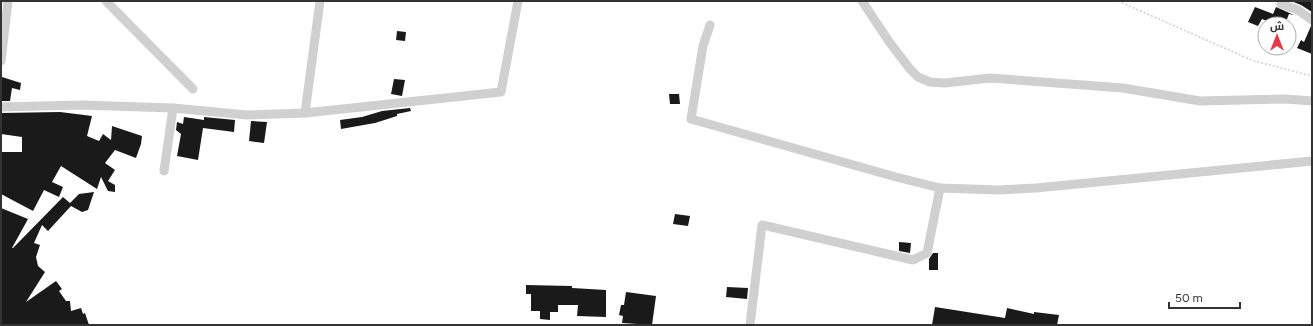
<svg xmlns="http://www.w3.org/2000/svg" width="1313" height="326" font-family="Figtree,Cairo,sans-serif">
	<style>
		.building { fill: #1a1a1a }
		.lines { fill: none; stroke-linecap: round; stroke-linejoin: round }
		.path { stroke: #cdcdcd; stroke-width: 1.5; stroke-dasharray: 2 2; stroke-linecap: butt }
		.street { stroke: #d0d0d0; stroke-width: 9 }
	</style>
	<rect width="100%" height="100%" fill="#fff"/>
	<!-- building -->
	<g class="building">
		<polygon points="1291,1 1312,1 1312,12 1301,5"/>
		<polygon points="1255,7 1273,14 1276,7 1294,15 1289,14 1285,24 1274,24 1262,19 1258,26 1248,22"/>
		<polygon points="1311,26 1312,26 1312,54 1297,48 1301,40 1304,42"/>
		<polygon points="397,31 406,32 405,41 396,40"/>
		<polygon points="2,77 21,83 20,90 12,88 10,101 1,101"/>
		<polygon points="394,79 405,80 402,96 391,94"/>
		<polygon points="669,94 679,94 680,104 670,104"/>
		<polygon points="410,108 411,111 397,114 397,116 375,123 341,129 340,120 362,117 382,111"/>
		<polygon points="60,112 92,116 87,136 99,141 103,134 111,140 112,126 142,136 141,144 136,158 115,150 105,163 115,170 108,181 115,185 115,192 108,191 101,177 97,189 61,166 52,182 63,187 59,197 44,190 33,211 1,194 1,152 22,152 22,137 1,134 1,113"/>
		<polygon points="184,117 204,120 204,117 235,120 234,132 203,128 198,160 177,156 181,134 176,130 177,122 183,124"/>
		<polygon points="251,121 267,122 264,143 249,141"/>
		<polygon points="94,192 88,210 82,212 71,206 48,231 42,225 34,243 40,245 36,257 38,266 45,272 26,302 56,281 62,289 59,291 66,301 70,301 71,311 81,308 83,314 85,313 89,325 1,325 1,208 28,219 12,248 13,248 63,197 70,203 79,194"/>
		<polygon points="675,214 690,216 688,226 673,224"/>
		<polygon points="899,242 911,243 910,253 899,251"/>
		<polygon points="933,253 938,253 938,270 929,270 929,259"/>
		<polygon points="526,285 572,286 572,288 606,290 606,317 577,316 578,305 558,305 558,312 550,312 550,320 540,319 540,311 531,311 531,294 526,294"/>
		<polygon points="727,287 748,288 747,299 726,297"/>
		<polygon points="626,292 656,296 652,325 622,323 623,316 619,315 621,305 624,305"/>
		<polygon points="935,307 1005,318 1007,308 1034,314 1034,312 1059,315 1057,325 932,325"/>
	</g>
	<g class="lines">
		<!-- path -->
		<polyline class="path" points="1118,1 1254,61 1312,76"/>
		<!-- street -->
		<g class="street">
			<polyline points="106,1 193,89"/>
			<polyline points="862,1 890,43 910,69 918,77 930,82 945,83 990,78 1123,88 1200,101 1286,99 1312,101"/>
			<polyline points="1281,4 1298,10 1312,20"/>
			<polyline points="710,25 703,46 691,119 896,177 940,188 999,190 1036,188 1312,161"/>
			<polyline points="1,61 8,1"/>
			<polyline points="1,107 81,105 173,108 247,115 305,113 501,92 518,1"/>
			<polyline points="305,113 320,1"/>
			<polyline points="164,171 173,108"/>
			<polyline points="750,325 762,225 913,260 927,253 940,188"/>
		</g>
	</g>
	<!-- border -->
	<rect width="1313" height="326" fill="none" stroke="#333333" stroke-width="4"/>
	<!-- north arrow -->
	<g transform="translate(1277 36)"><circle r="19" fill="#ffffff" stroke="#adadad"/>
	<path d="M0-3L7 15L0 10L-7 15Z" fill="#e63946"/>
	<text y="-6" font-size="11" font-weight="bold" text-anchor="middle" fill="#333333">ش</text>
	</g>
	<!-- scale -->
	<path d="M1169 302v6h71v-6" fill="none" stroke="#333333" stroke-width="2"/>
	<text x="1175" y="302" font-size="12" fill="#333333" stroke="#ffffff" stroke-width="3" paint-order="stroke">50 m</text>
</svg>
